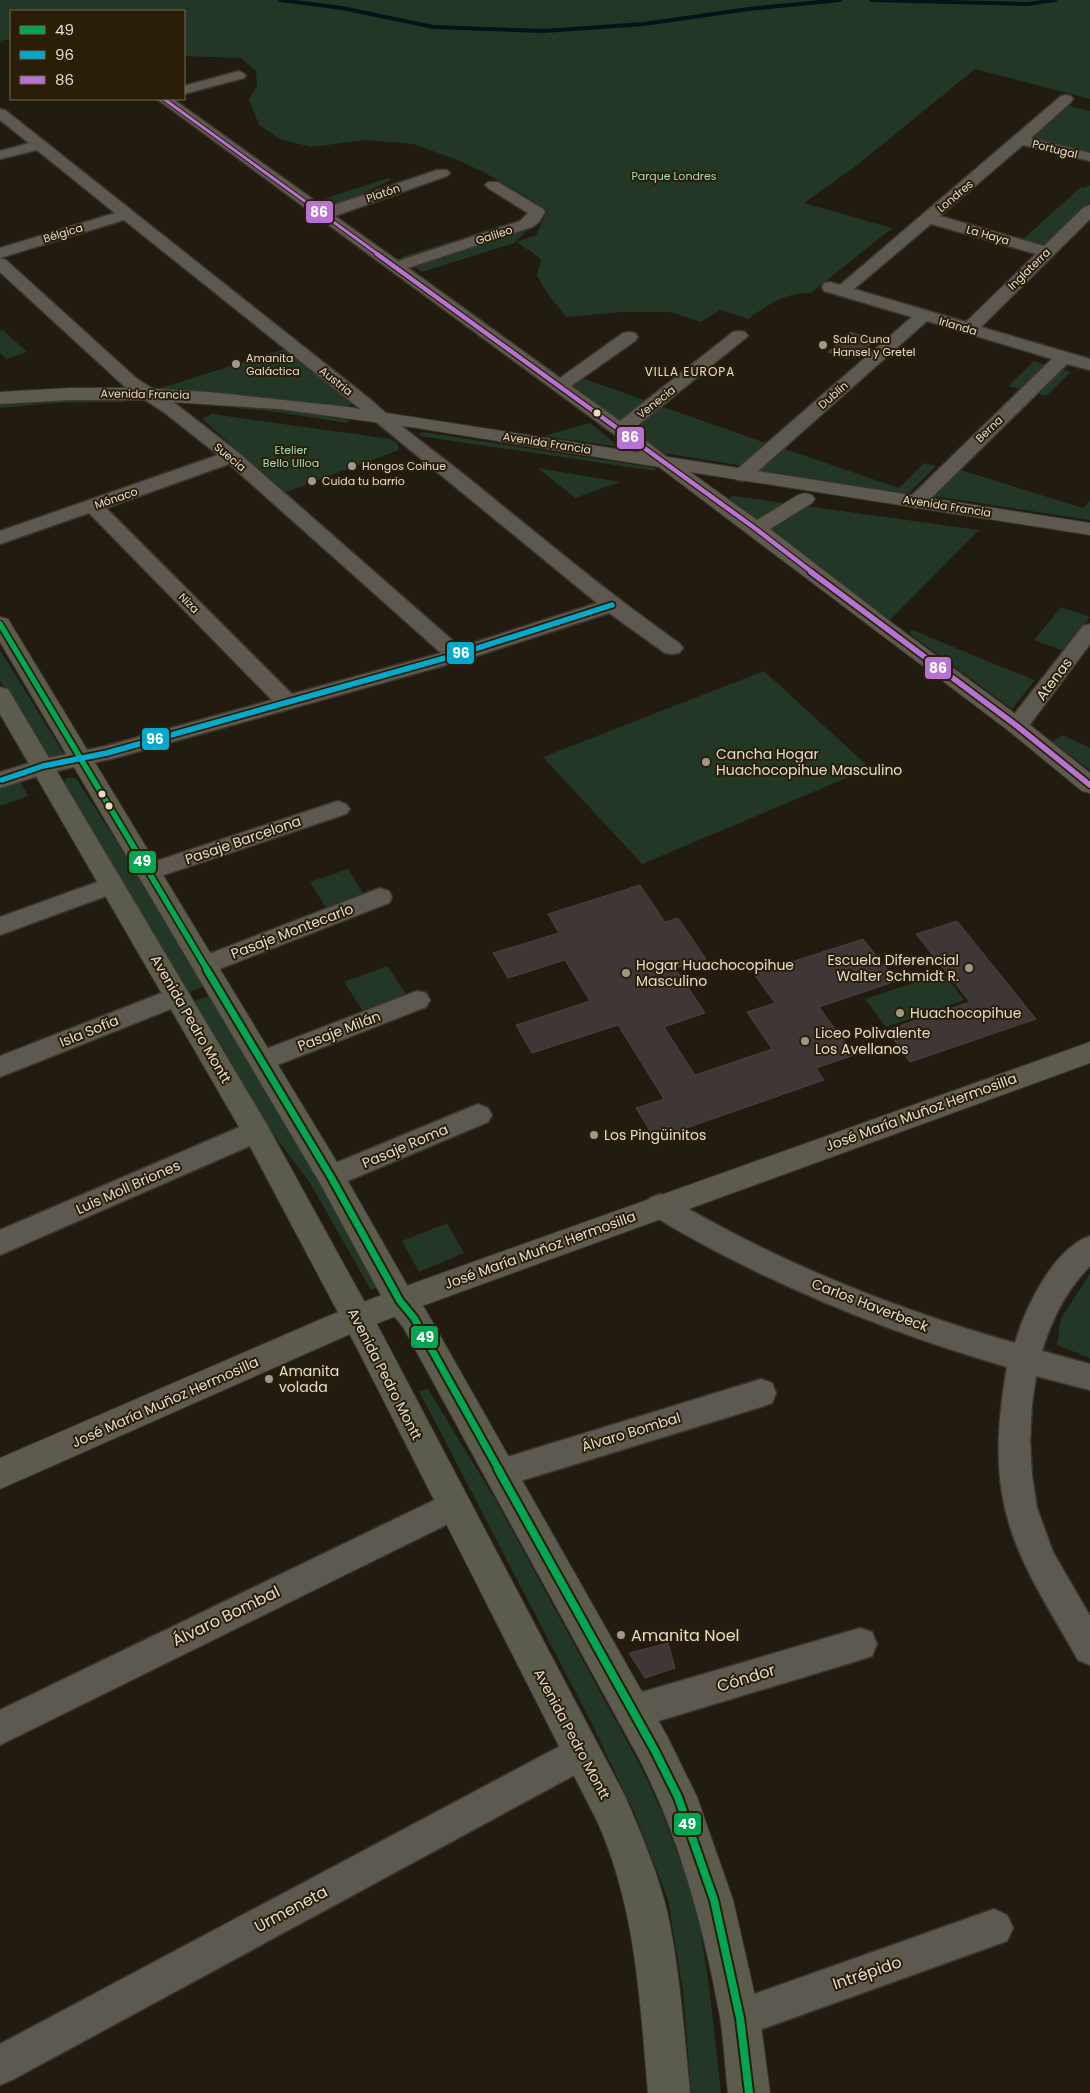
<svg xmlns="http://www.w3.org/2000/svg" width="1090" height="2093" font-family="Poppins,sans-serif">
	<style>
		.green { fill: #233727 }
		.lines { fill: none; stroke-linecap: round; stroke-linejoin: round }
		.stream { stroke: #031519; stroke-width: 4 }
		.building { fill: #3f3735; stroke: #4a4240 }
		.street-casing { stroke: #3b352d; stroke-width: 3 }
		.secondary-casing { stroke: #3b352d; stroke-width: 2 }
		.primary-casing { stroke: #3b352d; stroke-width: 2 }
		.street { fill: #5e5950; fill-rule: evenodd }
		.secondary { fill: #5e5a4f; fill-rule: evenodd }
		.primary { fill: #5c5c4e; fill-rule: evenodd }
		.bus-1-far2-casing { stroke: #2a1e07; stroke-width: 9 }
		.bus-1-far1-casing { stroke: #2a1e07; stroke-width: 11 }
		.bus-1-casing { stroke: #2a1e07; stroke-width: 12 }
		.bus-2-casing { stroke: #2a1e07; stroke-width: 9 }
		.bus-3-far2-casing { stroke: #2a1e07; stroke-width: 5 }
		.bus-3-far1-casing { stroke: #2a1e07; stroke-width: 7 }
		.bus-3-casing { stroke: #2a1e07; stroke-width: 9 }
		.bus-1-far2 { stroke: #00a651; stroke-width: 5.5 }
		.bus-1-far1 { stroke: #00a651; stroke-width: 7 }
		.bus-1 { stroke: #00a651; stroke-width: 8 }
		.bus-2 { stroke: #00a9ce; stroke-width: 5.5 }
		.bus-3-far2 { stroke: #b673d3; stroke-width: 3 }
		.bus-3-far1 { stroke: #b673d3; stroke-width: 4.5 }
		.bus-3 { stroke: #b673d3; stroke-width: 5.5 }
		.poi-dot { fill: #9f988a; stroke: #2a1e07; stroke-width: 2 }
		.bus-dot { fill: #e3dbcd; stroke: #2a1e07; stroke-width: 2 }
		.labels { text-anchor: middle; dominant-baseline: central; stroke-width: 4; stroke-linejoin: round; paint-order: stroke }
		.far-street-label { font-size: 11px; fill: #e3dbcd; stroke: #2a1e07 }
		.far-park-label { font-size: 11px; fill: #a1dcb2; stroke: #2a1e07 }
		.far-poi-label { font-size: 11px; fill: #e3dbcd; stroke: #2a1e07; text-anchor: start }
		.far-neighbourhood-label { font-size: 12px; letter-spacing: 1px; fill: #e3dbcd; stroke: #2a1e07 }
		.street-label { font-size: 14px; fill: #e3dbcd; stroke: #2a1e07 }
		.poi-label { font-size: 14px; fill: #e3dbcd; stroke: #2a1e07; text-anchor: start }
		.near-street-label { font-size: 16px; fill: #e3dbcd; stroke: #2a1e07 }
		.near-poi-label { font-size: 16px; fill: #e3dbcd; stroke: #2a1e07; text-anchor: start }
		.line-badge { stroke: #2a1e07; stroke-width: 2 }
		.badge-label { font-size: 14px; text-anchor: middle; font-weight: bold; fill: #fff }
	</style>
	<rect width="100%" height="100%" fill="#221b0f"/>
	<!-- green -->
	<g class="green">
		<path d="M0,0H1090V99L975,69L856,166L804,203L892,228L811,293C785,292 768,305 748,319L720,310L701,322L670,312H623L566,317L546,291L537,276L541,259L517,242L536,235L547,211L526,196L485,173L458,160L413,144L366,140L311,147L280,139L259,125L249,99L257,86L256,71L241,58L184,56V11H11V39L0,41Z"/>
		<polygon points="1065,105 1090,111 1090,156 1029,140"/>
		<polygon points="389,178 391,180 326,211 313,202"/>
		<polygon points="1088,185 1090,186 1090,202 1042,247 1021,241 1081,187 1085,188"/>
		<polygon points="523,219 533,225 514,243 422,272 401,257"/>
		<polygon points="3,330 27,352 6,359 0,353 0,331"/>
		<polygon points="284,349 352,404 343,409 158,389"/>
		<polygon points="1034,361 1048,366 1023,390 1008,386"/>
		<polygon points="1061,369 1071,372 1046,396 1036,393"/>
		<polygon points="579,377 771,445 744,466 664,453 572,385"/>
		<polygon points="125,396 125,402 53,403 0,408 0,402"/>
		<polygon points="186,400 273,408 349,420 347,423 269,411 185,403"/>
		<polygon points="212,414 390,439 397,443 399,450 286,492 202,419"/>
		<polygon points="590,423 620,447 544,436"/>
		<polygon points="423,432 656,468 655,471 420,436 419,434"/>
		<polygon points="782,448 899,488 924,463 936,466 905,497 761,473 760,468"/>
		<polygon points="538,468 620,482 575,498"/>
		<polygon points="961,470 1083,508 1090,501 1090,520 933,496"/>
		<polygon points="733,496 979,530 889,621 727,500"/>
		<polygon points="1061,607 1090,617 1064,651 1034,640"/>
		<polygon points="912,630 1034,680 1035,680 1012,709 909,633"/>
		<polygon points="0,650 64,754 62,757 47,759 0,681"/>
		<polygon points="764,671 870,768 642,864 543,757"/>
		<polygon points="1063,735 1090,748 1090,770 1052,742"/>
		<polygon points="67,778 76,778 208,985 187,993 62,784"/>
		<polygon points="20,781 28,796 0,806 0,783"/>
		<polygon points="348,869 366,898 328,911 310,882"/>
		<polygon points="387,966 409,998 365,1014 344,982"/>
		<polygon points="943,973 964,1000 886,1027 865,999"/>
		<polygon points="212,995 378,1287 371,1290 310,1183 271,1131 194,1001"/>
		<polygon points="447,1223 464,1253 419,1272 402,1241"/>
		<polygon points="1090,1274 1090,1358 1057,1345 1061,1318"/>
		<polygon points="428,1389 494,1497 642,1769 661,1810 696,1902 710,1993 721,2093 691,2093 683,1991 668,1900 635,1814 588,1716 419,1391"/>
	</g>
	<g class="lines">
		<!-- stream -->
		<g class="stream">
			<polyline points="280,0 342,8 433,27 544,31 644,24 748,9 840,0"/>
			<polyline points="871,0 1028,4 1055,0"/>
		</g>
	</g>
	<!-- building -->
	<g class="building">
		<polygon points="850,332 875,340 855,358 850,356 848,359 828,352"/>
		<polygon points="640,885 665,922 678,918 706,959 675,968 705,1013 664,1027 695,1075 772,1049 747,1012 775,1003 754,974 863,939 896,981 819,1007 854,1055 816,1068 824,1080 655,1139 636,1108 664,1099 618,1025 532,1053 516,1025 590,1001 565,960 508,978 493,953 559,933 548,914"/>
		<polygon points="957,921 1036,1019 910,1062 887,1030 970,1002 916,934"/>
		<polygon points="668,1643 675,1668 645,1678 629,1653"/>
	</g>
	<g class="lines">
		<defs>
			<g id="street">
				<polygon points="239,71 246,75 244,78 184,94 184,86"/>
				<path d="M1066,95L1071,96L1073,99L1071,102L1031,138L1090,153V161L1023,145L940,216L1044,246L1084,207L1090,205V219L981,327L1090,359V370L1067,364L923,506L916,508L909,506L906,502L909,498L1052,359L927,321L749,479L742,481L735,479L733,475L735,471L912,317L824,291L822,287L824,283L830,282L840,285L1061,96ZM931,224L1036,254L966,322L854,289Z"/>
				<polygon points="157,99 173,99 325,208 437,170 447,170 450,173 447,176 335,216 398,261 520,221 528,213 488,188 485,185 488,182 498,182 543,209 545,212 539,222 532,227 408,268 560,378 623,333 629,332 635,333 638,337 635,341 571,386 620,421 733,332 739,331 745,332 748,336 632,430 672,461 670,465 663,467 656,465"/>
				<path d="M0,109L5,110L371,400C403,429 439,454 472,481C541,537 608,593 679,643L683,648L679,653L672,654L665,653L609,613L464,660L115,758L47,773L0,788V772L43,759L106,746L272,700L89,513L0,544V531L218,455L165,413L124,386L0,272V258L6,260L136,378L177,405L239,453L460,647L597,603L359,408L124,220L0,258V248L115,213L37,150L0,159V151L29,143L0,120ZM229,464L441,653L292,694L106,508Z"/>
				<polygon points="1090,624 1090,644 1025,731 1017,733 1009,731 1006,726 1009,721 1083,626"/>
				<polygon points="338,801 346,804 350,809 346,814 149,880 141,878 137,872 141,866"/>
				<polygon points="111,877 120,879 123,885 120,891 0,935 0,917"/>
				<polygon points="380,888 389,891 392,897 389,903 214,971 205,974 196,971 192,965 196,959"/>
				<polygon points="177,987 186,989 190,996 186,1003 0,1077 0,1056"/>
				<polygon points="417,991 426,993 430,1000 426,1007 262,1071 253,1068 249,1061 253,1054"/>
				<polygon points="478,1104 488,1108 492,1115 488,1122 331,1188 321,1185 317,1177 321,1169"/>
				<polygon points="256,1120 266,1123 270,1131 266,1139 0,1255 0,1230"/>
				<path d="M660,1194L670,1198C777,1262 895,1309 1015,1343C1025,1308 1053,1249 1090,1236V1266C1066,1290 1052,1319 1042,1351L1090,1364V1390L1036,1376L1032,1404L1030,1441L1032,1476L1037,1508L1053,1552L1090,1616V1665L1078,1660C1051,1611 1017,1563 1005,1508C994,1461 999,1414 1007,1367C883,1331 761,1281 650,1214L646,1206L650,1198Z"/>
				<polygon points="761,1379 772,1383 776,1393 772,1403 761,1407 501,1487 490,1483 485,1473 490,1463 501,1459"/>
				<polygon points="453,1491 464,1496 469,1506 464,1516 0,1745 0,1710"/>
				<polygon points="860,1628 872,1632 877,1644 872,1656 860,1660 632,1729 620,1724 615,1712 620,1700 632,1695"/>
				<polygon points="581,1735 593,1741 599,1753 593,1765 14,2079 0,2085 0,2044"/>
				<polygon points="994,1909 1007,1915 1013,1928 1007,1941 740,2037 726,2032 721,2018 726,2004"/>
			</g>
			<g id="secondary">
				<polygon points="70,388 140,388 209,392 348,407 1090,523 1090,535 690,472 757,520 798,495 805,493 812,495 815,499 812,503 770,529 896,626 1025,721 1090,773 1090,793 1082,791 1009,731 659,467 417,428 279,409 140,400 70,400 0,404 0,392"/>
				<polygon points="1090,1042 1090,1063 411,1310 348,1335 0,1489 0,1458 326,1317 389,1292"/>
			</g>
			<g id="primary">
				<path d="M0,617L8,619L11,624L341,1169L411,1292L425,1309L667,1736L697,1797L733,1900L760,2018L770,2093H728C725,2068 724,2042 720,2017C704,1929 681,1842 641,1762L403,1327L389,1310L321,1185L0,642Z"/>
				<path d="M0,687L8,689L11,694L266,1123L380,1330L625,1796C641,1833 657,1871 667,1911C680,1971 684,2032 690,2093H648C640,2001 636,1909 598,1823L358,1350L246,1139L0,714Z"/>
			</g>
		</defs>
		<!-- street casing -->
		<use href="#street" class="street-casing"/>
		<!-- secondary casing -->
		<use href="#secondary" class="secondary-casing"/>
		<!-- primary casing -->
		<use href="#primary" class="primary-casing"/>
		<!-- street -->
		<use href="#street" class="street"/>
		<!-- secondary -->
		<use href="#secondary" class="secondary"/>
		<!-- primary -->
		<use href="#primary" class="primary"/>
		<defs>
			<polyline id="bus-1-far2" points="0,624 208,971"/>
			<polyline id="bus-1-far1" points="207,970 331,1177 400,1301 414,1318 499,1470"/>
			<polyline id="bus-1" points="498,1469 654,1749 678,1797 714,1900 740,2018 749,2093"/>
			<polyline id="bus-2" points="2,780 43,766 107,753 456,655 612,605"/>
			<polyline id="bus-3-far2" points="164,99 379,255"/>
			<polyline id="bus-3-far1" points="377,254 756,529 813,573"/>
			<polyline id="bus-3" points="811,572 1017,726 1090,785"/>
		</defs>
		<!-- bus-1-far2 casing -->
		<use href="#bus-1-far2" class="bus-1-far2-casing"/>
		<!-- bus-1-far1 casing -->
		<use href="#bus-1-far1" class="bus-1-far1-casing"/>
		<!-- bus-1 casing -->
		<use href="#bus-1" class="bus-1-casing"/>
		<!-- bus-2 casing -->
		<use href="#bus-2" class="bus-2-casing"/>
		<!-- bus-3-far2 casing -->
		<use href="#bus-3-far2" class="bus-3-far2-casing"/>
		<!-- bus-3-far1 casing -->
		<use href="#bus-3-far1" class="bus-3-far1-casing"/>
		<!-- bus-3 casing -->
		<use href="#bus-3" class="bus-3-casing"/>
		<!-- bus-1-far2 -->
		<use href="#bus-1-far2" class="bus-1-far2"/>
		<!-- bus-1-far1 -->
		<use href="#bus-1-far1" class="bus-1-far1"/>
		<!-- bus-1 -->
		<use href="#bus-1" class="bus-1"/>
		<!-- bus-2 -->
		<use href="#bus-2" class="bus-2"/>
		<!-- bus-3-far2 -->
		<use href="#bus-3-far2" class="bus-3-far2"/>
		<!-- bus-3-far1 -->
		<use href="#bus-3-far1" class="bus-3-far1"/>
		<!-- bus-3 -->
		<use href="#bus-3" class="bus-3"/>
	</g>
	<!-- markers -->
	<g class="poi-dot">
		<circle cx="823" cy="345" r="5"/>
		<circle cx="236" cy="364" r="5"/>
		<circle cx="352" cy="466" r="5"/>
		<circle cx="312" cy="481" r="5"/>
		<circle cx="706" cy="762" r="5"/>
		<circle cx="969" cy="968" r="5"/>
		<circle cx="626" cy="973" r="5"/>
		<circle cx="900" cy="1013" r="5"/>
		<circle cx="805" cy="1041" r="5"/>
		<circle cx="594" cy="1135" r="5"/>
		<circle cx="269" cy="1379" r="5"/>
		<circle cx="621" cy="1635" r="5"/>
	</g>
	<g class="bus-dot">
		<circle cx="597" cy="413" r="4.5"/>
		<circle cx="102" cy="794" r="4.5"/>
		<circle cx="109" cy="806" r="4.5"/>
	</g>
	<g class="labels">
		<!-- far-street labels -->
		<g class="far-street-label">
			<text transform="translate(1055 149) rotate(14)">Portugal</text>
			<text transform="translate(383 193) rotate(-19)">Platón</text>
			<text transform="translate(955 196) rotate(-40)">Londres</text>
			<text transform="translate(63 233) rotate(-17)">Bélgica</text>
			<text transform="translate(494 235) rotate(-18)">Galileo</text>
			<text transform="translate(988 235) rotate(16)">La Haya</text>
			<text transform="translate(1029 269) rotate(-44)">Inglaterra</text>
			<text transform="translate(958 326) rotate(16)">Irlanda</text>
			<text transform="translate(336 381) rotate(39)">Austria</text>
			<text transform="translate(145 394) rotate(1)">Avenida Francia</text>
			<text transform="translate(833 395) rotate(-41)">Dublín</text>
			<text transform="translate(656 402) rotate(-38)">Venecia</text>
			<text transform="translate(989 429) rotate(-44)">Berna</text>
			<text transform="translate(547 443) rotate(9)">Avenida Francia</text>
			<text transform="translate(230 457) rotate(40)">Suecia</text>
			<text transform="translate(116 498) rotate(-19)">Mónaco</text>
			<text transform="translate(947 506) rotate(9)">Avenida Francia</text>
			<text transform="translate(189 603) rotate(45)">Niza</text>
		</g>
		<!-- far-park labels -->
		<g class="far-park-label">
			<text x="674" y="176">Parque Londres</text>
			<text x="291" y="450">Etelier<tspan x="291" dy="13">Bello Ulloa</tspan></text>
		</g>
		<!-- far-poi labels -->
		<g class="far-poi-label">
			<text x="833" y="339">Sala Cuna<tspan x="833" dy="13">Hansel y Gretel</tspan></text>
			<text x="246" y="358">Amanita<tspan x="246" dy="13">Galáctica</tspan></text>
			<text x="362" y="466">Hongos Coihue</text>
			<text x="322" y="481">Cuida tu barrio</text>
		</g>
		<!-- far-neighbourhood labels -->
		<g class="far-neighbourhood-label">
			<text x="690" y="371">VILLA EUROPA</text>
		</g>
		<!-- street labels -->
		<g class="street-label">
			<text transform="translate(1054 679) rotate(-53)">Atenas</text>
			<text transform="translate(243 840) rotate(-19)">Pasaje Barcelona</text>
			<text transform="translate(292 931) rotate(-21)">Pasaje Montecarlo</text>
			<text transform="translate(191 1019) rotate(60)">Avenida Pedro Montt</text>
			<text transform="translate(89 1031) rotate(-22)">Isla Sofía</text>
			<text transform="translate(339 1031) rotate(-21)">Pasaje Milán</text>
			<text transform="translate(921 1112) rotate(-20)">José María Muñoz Hermosilla</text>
			<text transform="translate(405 1146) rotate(-23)">Pasaje Roma</text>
			<text transform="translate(128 1187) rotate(-24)">Luis Moll Briones</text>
			<text transform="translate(540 1250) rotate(-20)">José María Muñoz Hermosilla</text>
			<text transform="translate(870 1305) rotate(21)">Carlos Haverbeck</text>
			<text transform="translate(385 1374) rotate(63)">Avenida Pedro Montt</text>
			<text transform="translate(165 1402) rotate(-24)">José María Muñoz Hermosilla</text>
			<text transform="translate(631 1432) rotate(-17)">Álvaro Bombal</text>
			<text transform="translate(572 1734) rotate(62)">Avenida Pedro Montt</text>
		</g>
		<!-- poi labels -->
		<g class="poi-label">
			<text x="716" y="754">Cancha Hogar<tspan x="716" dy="16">Huachocopihue Masculino</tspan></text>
			<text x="959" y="960" text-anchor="end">Escuela Diferencial<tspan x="959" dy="16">Walter Schmidt R.</tspan></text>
			<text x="636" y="965">Hogar Huachocopihue<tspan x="636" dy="16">Masculino</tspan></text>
			<text x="910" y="1013">Huachocopihue</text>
			<text x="815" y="1033">Liceo Polivalente<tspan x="815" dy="16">Los Avellanos</tspan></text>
			<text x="604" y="1135">Los Pingüinitos</text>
			<text x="279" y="1371">Amanita<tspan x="279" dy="16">volada</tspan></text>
		</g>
		<!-- near-street labels -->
		<g class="near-street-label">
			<text transform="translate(226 1616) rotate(-26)">Álvaro Bombal</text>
			<text transform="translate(746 1678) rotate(-17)">Cóndor</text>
			<text transform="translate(291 1909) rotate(-28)">Urmeneta</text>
			<text transform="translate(867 1973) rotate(-19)">Intrépido</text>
		</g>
		<!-- near-poi labels -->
		<g class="near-poi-label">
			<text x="631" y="1635">Amanita Noel</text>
		</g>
	</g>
	<g class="line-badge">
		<rect x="305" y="200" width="29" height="24" rx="5" fill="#b673d3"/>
		<rect x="616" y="426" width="29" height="24" rx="5" fill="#b673d3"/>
		<rect x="446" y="641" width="29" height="24" rx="5" fill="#00a9ce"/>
		<rect x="924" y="656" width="28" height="24" rx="5" fill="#b673d3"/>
		<rect x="141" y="727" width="29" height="24" rx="5" fill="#00a9ce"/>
		<rect x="128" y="850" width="29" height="24" rx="5" fill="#00a651"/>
		<rect x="410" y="1325" width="29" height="24" rx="5" fill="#00a651"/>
		<rect x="673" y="1812" width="29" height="24" rx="5" fill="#00a651"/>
	</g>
	<g class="badge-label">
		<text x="319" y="217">86</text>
		<text x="630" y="442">86</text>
		<text x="461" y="658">96</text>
		<text x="938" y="673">86</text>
		<text x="155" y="744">96</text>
		<text x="142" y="866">49</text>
		<text x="425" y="1342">49</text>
		<text x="687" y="1829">49</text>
	</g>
	<!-- legend -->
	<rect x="10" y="10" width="175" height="90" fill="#2a1e07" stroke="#746a56"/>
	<rect x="20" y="26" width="25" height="8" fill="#00a651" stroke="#746a56"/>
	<text x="55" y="35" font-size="15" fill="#e3dbcd">49</text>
	<rect x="20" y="51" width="25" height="8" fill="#00a9ce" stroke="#746a56"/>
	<text x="55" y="60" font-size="15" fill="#e3dbcd">96</text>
	<rect x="20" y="76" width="25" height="8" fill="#b673d3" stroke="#746a56"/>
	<text x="55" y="85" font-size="15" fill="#e3dbcd">86</text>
</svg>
